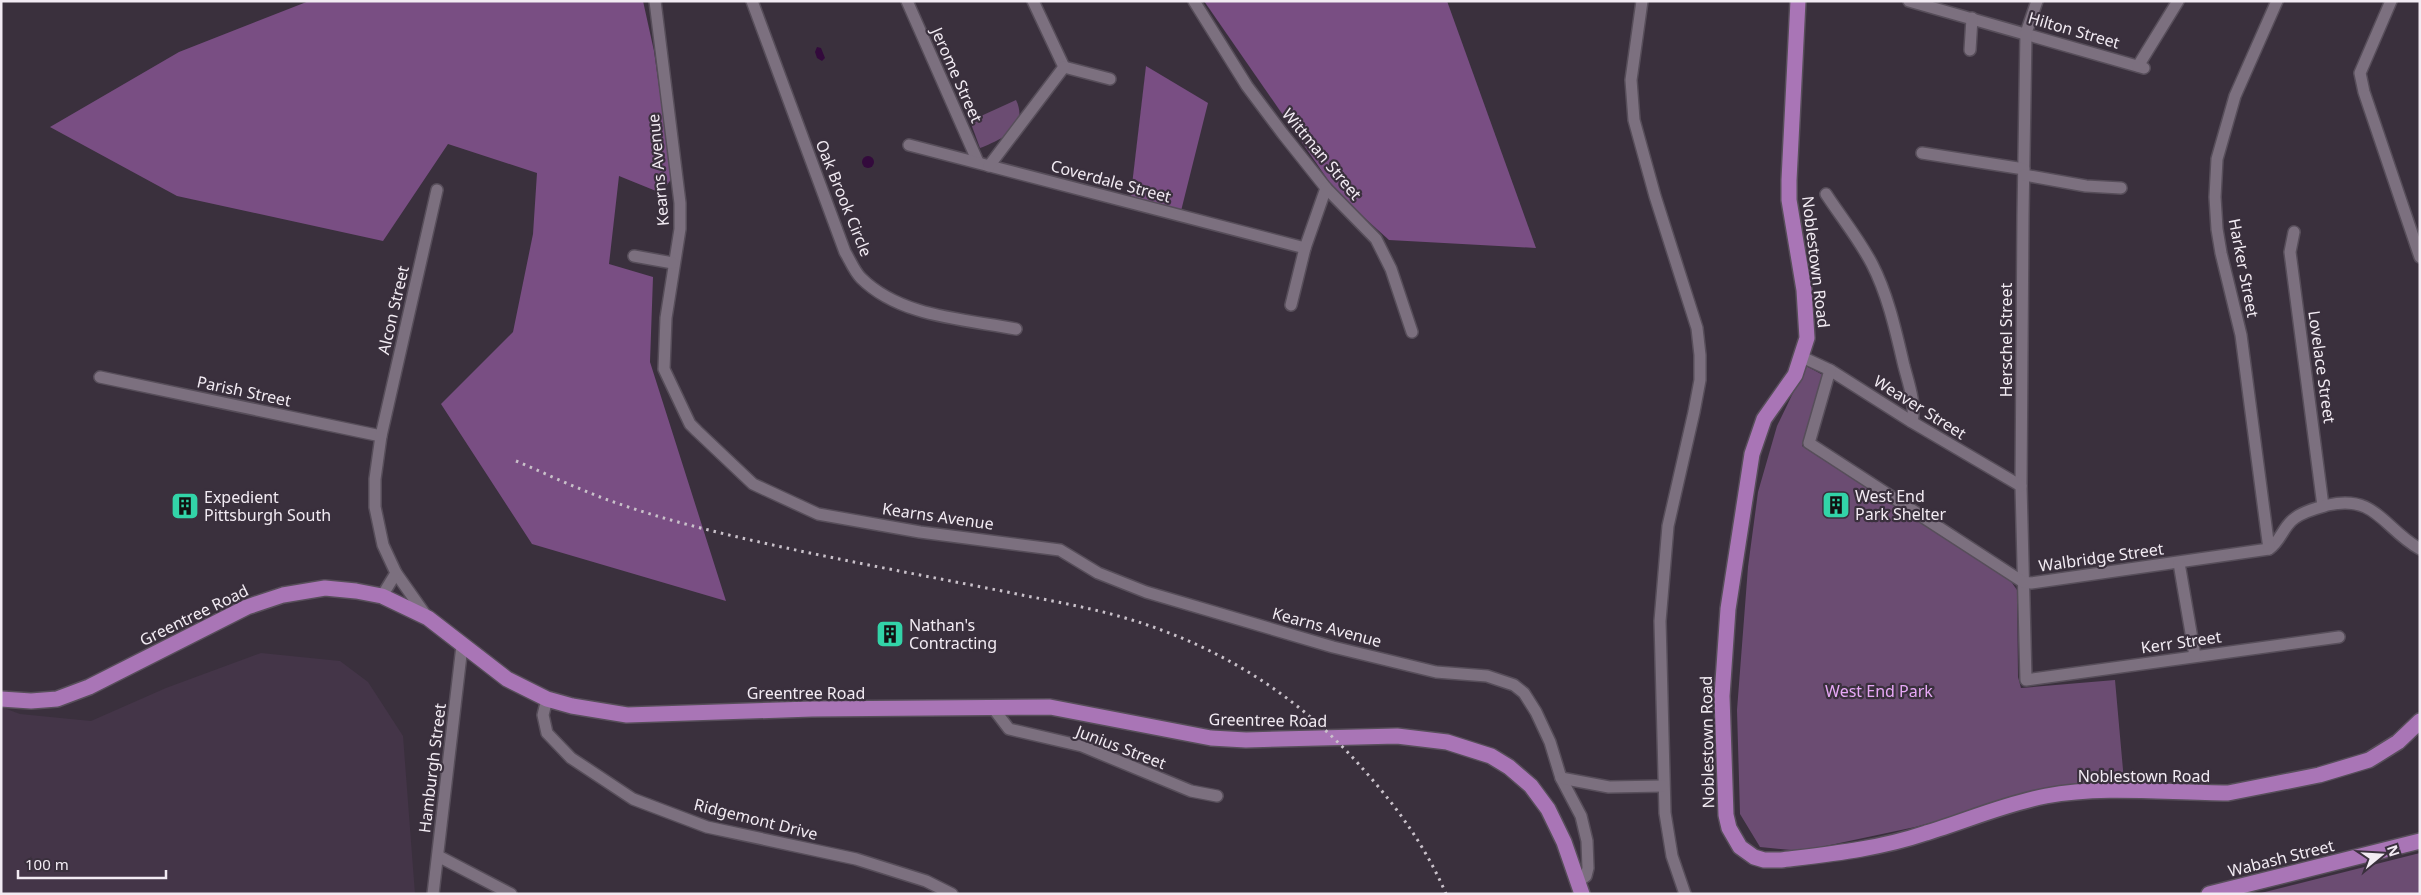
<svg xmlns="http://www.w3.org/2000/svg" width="2421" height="895" font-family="'Noto Sans',sans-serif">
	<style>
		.built { fill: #443548 }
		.green { fill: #6b4c72 }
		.forest { fill: #794e83 }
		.water { fill: #330a3c }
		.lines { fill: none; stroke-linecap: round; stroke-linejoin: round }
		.minor-casing { stroke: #574e5a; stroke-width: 14 }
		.major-casing { stroke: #574e5a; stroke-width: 18 }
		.minor { stroke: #7c707f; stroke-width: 11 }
		.major { stroke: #a975b6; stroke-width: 15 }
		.rail { stroke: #c9c1ca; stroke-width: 3; stroke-dasharray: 2.5 5; stroke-linecap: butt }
		.labels { text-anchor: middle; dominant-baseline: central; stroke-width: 4.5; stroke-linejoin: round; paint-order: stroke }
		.street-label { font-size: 16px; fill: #f2ebf3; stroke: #3a303d }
		.poi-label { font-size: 16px; fill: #f2ebf3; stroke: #3a303d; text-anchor: start }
		.park-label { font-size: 16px; fill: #e7a8f6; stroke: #3a303d }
	</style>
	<rect width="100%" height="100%" fill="#3a303d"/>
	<!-- built -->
	<polygon class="built" points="261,653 340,661 368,682 403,736 415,894 1,894 1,707 20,714 91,721 166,688"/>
	<!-- green -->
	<g class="green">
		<path d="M1016,100C1029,127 1002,139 980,148L970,121Z"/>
		<polygon points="1806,366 1823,375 1802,446 2010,580 2017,590 2018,677 2021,688 2115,680 2124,781 2048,791 1915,827 1802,851 1760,847 1740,814 1737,710 1748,567 1758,492 1777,426"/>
		<polygon points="2420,853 2420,894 2257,894"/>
	</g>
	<!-- forest -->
	<g class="forest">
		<polygon points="309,1 643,1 654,51 672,178 661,193 619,176 609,264 653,277 650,362 726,601 532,544 441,404 513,332 533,234 537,173 448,144 383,241 177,196 50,127 179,52"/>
		<polygon points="1204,1 1447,1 1536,248 1389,240 1337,193"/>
		<polygon points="1146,66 1208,103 1180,215 1130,202"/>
	</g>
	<!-- water -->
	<g class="water">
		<polygon points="817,47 821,48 825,58 822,61 817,58 815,52"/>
		<circle cx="868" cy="162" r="6"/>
	</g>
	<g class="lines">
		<defs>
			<g id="minor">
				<polyline points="655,1 680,203 680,229 666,318 664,369 690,424 697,431 753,484 818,514 920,532 1060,550 1098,573 1146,592 1333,647 1436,672 1487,676 1514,685 1524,693 1536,712 1550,742 1561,778 1581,816 1587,841 1588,868 1586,876 1579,881"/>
				<path d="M752,1L845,252C850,260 854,271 861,278C900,317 964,319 1016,329"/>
				<polyline points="907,1 978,162"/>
				<polyline points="1033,1 1064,67"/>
				<polyline points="1194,1 1247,86 1283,134 1326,188 1376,239 1391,269 1412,332"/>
				<polyline points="1642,1 1631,80 1634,120 1655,196 1697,328 1700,355 1700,380 1694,412 1668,526 1660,621 1665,813 1672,856 1685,894"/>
				<polyline points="1909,1 2144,68"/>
				<polyline points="2037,1 2026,33 2023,215 2021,486 2026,680 2339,637"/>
				<polyline points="2391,1 2360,73 2364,92 2420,257"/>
				<polyline points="1970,50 1972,18"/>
				<polyline points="2138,66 2178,1"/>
				<polyline points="1064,67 1110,79"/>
				<polyline points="909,145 1305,248"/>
				<polyline points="1922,153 2024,169"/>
				<polyline points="989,166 1064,67"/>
				<polyline points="2024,175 2086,186 2121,188"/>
				<path d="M1826,194C1841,217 1859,239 1872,264C1888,295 1896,332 1904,366C1909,385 1916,404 1912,422"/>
				<polyline points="2294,232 2290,252 2323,506"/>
				<polyline points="634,256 673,263"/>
				<polyline points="1291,305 1305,248 1326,188"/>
				<polyline points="1802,357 1830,370 1912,422 2021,486"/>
				<path d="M1830,370L1809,443L2023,582L2031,583L2269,549C2281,541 2283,526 2295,518C2304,511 2317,508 2328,505C2376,494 2383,528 2420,549"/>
				<polyline points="100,377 381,436"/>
				<polyline points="2269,549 2241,335 2221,253 2217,229 2215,197 2217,159 2235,96 2277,1"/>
				<polyline points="2179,563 2195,656"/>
				<polyline points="396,573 427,617"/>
				<polyline points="382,596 396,573 383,545 375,507 375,479 381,436 437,190"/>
				<polyline points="547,699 543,715 547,733 571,758 633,799 707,827 856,859 926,881 952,894"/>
				<polyline points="993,708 1009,729 1082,746 1191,791 1217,796"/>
				<polyline points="1561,778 1609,787 1663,786"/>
				<polyline points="438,856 511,894"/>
				<polyline points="433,894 462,646"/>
			</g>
			<g id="major">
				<path d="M1798,1L1789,180V200L1804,290L1807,338L1795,375L1764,419L1752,454L1728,609L1722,696L1726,815L1729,828L1740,847L1754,857L1764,860H1781C1830,854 1879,849 1926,833C1966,821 2004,804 2046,796C2105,785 2167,793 2228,793L2319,775L2369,760L2398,742L2420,721"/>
				<polyline points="1,699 31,701 57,699 89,687 247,607 283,595 325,588 356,591 382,596 428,618 507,679 547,699 572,706 627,715 812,709 1050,707 1211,738 1246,740 1397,736 1447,742 1491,756 1509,767 1531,786 1548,809 1564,842 1582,894"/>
				<polyline points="2209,894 2420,841"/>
			</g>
		</defs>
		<!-- minor casing -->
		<use href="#minor" class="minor-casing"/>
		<!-- major casing -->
		<use href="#major" class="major-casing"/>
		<!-- minor -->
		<use href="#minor" class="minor"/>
		<!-- major -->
		<use href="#major" class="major"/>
		<!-- rail -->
		<path class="rail" d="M516,461C544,473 572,486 600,497C661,520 727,535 791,549C861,564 931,577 1002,591C1045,600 1090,607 1132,620C1223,648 1301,698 1363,769C1397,807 1426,847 1446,894"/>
	</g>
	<!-- icons -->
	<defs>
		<symbol id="building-square" viewBox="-11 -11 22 22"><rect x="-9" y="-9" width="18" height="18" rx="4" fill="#32d4a8" stroke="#3a303d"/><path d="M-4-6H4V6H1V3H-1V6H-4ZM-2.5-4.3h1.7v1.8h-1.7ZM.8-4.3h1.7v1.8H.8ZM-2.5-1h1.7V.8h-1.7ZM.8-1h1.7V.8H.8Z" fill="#111"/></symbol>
	</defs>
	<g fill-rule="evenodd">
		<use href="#building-square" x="1820" y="489" width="32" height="32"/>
		<use href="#building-square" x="169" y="490" width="32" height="32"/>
		<use href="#building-square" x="874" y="618" width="32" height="32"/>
	</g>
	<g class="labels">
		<!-- street labels -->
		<g class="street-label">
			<text transform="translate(2074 30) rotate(16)">Hilton Street</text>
			<text transform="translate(957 75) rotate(66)">Jerome Street</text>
			<text transform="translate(1322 154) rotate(50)">Wittman Street</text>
			<text transform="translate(658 170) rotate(-95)">Kearns Avenue</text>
			<text transform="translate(1111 181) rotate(15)">Coverdale Street</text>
			<text transform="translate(844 198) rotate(68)">Oak Brook Circle</text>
			<text transform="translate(1816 262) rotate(83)">Noblestown Road</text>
			<text transform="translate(2244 268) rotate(79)">Harker Street</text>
			<text transform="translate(393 310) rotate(-77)">Alcon Street</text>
			<text transform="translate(2006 340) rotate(-90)">Herschel Street</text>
			<text transform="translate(2322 367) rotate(82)">Lovelace Street</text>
			<text transform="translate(244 391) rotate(12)">Parish Street</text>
			<text transform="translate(1920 407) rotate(32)">Weaver Street</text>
			<text transform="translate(938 516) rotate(8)">Kearns Avenue</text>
			<text transform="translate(2101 557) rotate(-8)">Walbridge Street</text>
			<text transform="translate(194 615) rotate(-26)">Greentree Road</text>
			<text transform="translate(1327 627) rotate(15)">Kearns Avenue</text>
			<text transform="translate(2181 642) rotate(-8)">Kerr Street</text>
			<text x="806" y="693">Greentree Road</text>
			<text transform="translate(1268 720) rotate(1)">Greentree Road</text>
			<text transform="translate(1707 742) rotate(-91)">Noblestown Road</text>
			<text transform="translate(1121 747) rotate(21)">Junius Street</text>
			<text transform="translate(432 768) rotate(-83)">Hamburgh Street</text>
			<text x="2144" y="776">Noblestown Road</text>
			<text transform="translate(756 819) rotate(14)">Ridgemont Drive</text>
			<text transform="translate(2281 858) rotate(-14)">Wabash Street</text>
		</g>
		<!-- poi labels -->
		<g class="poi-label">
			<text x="1855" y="496">West End<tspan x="1855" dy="18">Park Shelter</tspan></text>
			<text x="204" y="497">Expedient<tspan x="204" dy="18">Pittsburgh South</tspan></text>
			<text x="909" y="625">Nathan's<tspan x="909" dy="18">Contracting</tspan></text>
		</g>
		<!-- park labels -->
		<g class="park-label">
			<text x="1879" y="691">West End Park</text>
		</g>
	</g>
	<!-- border -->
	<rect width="2421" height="895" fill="none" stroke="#f2ebf3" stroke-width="5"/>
	<!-- north arrow -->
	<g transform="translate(2381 855) rotate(72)" stroke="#3a303d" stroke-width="4" paint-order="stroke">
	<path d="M0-4L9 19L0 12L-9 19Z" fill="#f2ebf3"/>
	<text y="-8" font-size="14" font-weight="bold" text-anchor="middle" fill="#f2ebf3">N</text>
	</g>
	<!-- scale -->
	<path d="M18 870v8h148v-8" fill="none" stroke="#f2ebf3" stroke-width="2.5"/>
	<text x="25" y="870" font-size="15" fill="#f2ebf3" stroke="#3a303d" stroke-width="4" paint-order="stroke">100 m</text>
</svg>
